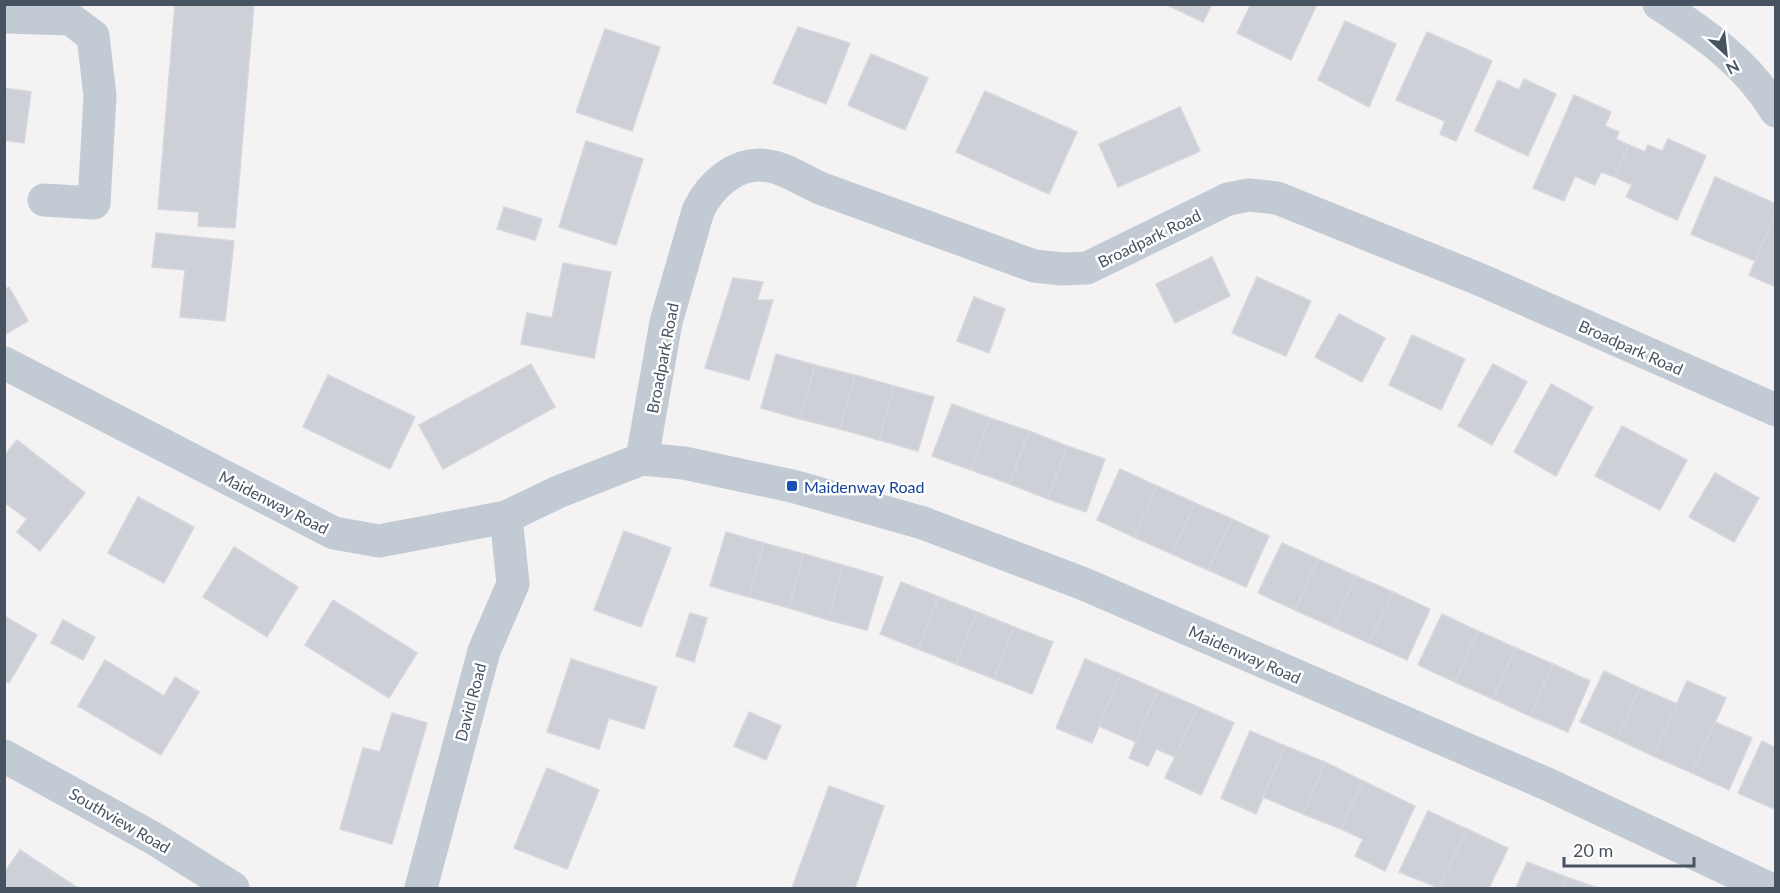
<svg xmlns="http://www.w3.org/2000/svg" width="1780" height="893" font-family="Lato,sans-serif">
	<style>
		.building { fill: #ced0d8; stroke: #d6d7de; stroke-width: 1.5 }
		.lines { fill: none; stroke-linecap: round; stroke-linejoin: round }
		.street { stroke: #c2cbd4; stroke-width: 33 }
		.transit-dot { fill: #1a4fb4; stroke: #fff; stroke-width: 2 }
		.labels { text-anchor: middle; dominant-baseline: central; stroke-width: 5; stroke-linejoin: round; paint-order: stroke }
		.street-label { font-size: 16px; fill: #485362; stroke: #fff }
		.transit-label { font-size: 16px; fill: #164399; stroke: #fff; text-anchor: start }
	</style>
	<rect width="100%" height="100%" fill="#f4f2f2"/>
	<!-- building -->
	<g class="building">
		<polygon points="175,4 254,4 235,228 198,226 199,212 158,209"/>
		<polygon points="1165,4 1212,4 1203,22"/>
		<polygon points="1251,4 1317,4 1291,60 1237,33"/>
		<polygon points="1345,21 1396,44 1369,107 1318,80"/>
		<polygon points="798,27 850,43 826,104 773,83"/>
		<polygon points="605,29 660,47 632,131 576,112"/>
		<polygon points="1427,32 1492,61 1456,141 1440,134 1445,121 1396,100"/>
		<polygon points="871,54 928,78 905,130 848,105"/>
		<polygon points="1524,79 1556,94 1528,156 1475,131 1498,80 1519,90"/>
		<polygon points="4,88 31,92 24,143 4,140"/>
		<polygon points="985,91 1077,132 1049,194 956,152"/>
		<polygon points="1574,95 1611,112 1605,126 1619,132 1616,139 1629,145 1615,177 1601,172 1595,185 1575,176 1564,201 1533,188"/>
		<polygon points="1180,107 1200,151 1118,187 1099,144"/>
		<polygon points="1668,139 1706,156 1677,220 1626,197 1632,185 1615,177 1629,145 1645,152 1648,145 1662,151"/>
		<polygon points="586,141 643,159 616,245 559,227"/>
		<polygon points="1715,177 1776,204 1776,212 1755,261 1691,234"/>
		<polygon points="504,207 542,219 535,240 497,229"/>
		<polygon points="1776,212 1776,287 1749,275"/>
		<polygon points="156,233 234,241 225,321 180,317 185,270 152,267"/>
		<polygon points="1212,257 1230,296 1175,323 1156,284"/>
		<polygon points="563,263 611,272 594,358 521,344 527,313 552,318"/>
		<polygon points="1257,277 1311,301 1286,356 1232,333"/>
		<polygon points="733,278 763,282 757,300 773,300 749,380 705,368"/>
		<polygon points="9,287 28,321 6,334 4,290"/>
		<polygon points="974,297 1005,309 989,353 957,341"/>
		<polygon points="1339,314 1385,338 1362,382 1315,357"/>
		<polygon points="1412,335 1465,359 1441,410 1389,385"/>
		<polygon points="776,354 815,365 800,419 761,408"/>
		<polygon points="531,364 555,407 443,469 419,425"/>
		<polygon points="1493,364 1527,382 1492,445 1458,426"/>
		<polygon points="815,365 855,375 840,429 800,419"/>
		<polygon points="328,375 415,417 390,469 303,427"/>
		<polygon points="855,375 894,386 879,440 840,429"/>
		<polygon points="1551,384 1593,407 1556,476 1514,452"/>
		<polygon points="894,386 934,397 918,451 879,440"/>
		<polygon points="952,404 990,418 971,470 932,456"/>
		<polygon points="990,418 1029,431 1010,484 971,470"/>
		<polygon points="1622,426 1687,460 1660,510 1595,476"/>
		<polygon points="1029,431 1067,446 1048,499 1010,484"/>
		<polygon points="17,440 85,493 40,551 17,532 27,519 4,502 4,456"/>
		<polygon points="1067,446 1105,459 1086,512 1048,499"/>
		<polygon points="1120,469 1157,486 1134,537 1097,520"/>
		<polygon points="1715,473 1759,498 1734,542 1689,517"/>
		<polygon points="1157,486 1195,503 1172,554 1134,537"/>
		<polygon points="138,497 194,527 164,583 108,553"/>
		<polygon points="1195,503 1232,519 1208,570 1172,554"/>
		<polygon points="1232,519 1269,536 1246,587 1208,570"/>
		<polygon points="624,531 671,548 641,627 594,610"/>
		<polygon points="726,532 764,543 749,597 710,586"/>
		<polygon points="764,543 804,554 789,608 749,597"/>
		<polygon points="1282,543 1318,559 1295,610 1258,593"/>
		<polygon points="234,547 298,587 267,637 203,597"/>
		<polygon points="804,554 843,565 828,620 789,608"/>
		<polygon points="1318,559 1356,576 1333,627 1295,610"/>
		<polygon points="843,565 883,577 867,630 828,620"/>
		<polygon points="1356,576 1393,592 1369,643 1333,627"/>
		<polygon points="901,582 939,597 918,649 880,634"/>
		<polygon points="1393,592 1430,609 1407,660 1369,643"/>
		<polygon points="939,597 977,612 956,664 918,649"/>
		<polygon points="333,600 417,653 389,698 305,645"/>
		<polygon points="977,612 1014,627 994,679 956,664"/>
		<polygon points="690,613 707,618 694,662 676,656"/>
		<polygon points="1442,614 1478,631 1455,682 1418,665"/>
		<polygon points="4,616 37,635 9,683 4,681"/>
		<polygon points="63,620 95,637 83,660 51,643"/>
		<polygon points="1014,627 1053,642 1032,694 994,679"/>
		<polygon points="1478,631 1516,648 1493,699 1455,682"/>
		<polygon points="1516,648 1553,664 1530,716 1493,699"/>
		<polygon points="571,659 657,687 644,729 609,718 599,749 547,732"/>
		<polygon points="1085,659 1121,674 1092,743 1056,728"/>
		<polygon points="105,660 164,696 175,677 199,692 161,755 78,706"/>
		<polygon points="1553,664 1590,681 1568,732 1530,716"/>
		<polygon points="1604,671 1640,688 1617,739 1580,722"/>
		<polygon points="1121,674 1158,690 1136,742 1099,726"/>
		<polygon points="1687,681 1726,698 1692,773 1653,756"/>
		<polygon points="1640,688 1677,704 1653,756 1617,739"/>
		<polygon points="1158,690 1198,707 1175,757 1156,749 1148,766 1129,758"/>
		<polygon points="1198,707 1234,723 1201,795 1165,778"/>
		<polygon points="749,712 781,726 766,760 734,746"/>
		<polygon points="392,713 427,723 392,844 340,829 363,748 380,752"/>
		<polygon points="1715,722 1752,738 1729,790 1692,773"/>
		<polygon points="1250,731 1285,746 1256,814 1221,798"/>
		<polygon points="1762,741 1776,748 1775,809 1738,793"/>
		<polygon points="1285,746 1325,762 1303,814 1263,797"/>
		<polygon points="1325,762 1363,781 1341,829 1303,814"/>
		<polygon points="547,768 599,790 567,869 514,848"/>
		<polygon points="1363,781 1415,806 1385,871 1355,856 1363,839 1341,829"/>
		<polygon points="829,786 884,806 855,888 792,888"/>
		<polygon points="1428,811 1467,829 1439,888 1399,872"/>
		<polygon points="1467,829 1508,848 1489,888 1439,888"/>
		<polygon points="20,850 78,888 4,888 4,873"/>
		<polygon points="1527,862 1566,877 1562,888 1516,888"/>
		<polygon points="1566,877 1598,888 1562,888"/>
	</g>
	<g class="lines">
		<!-- street -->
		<g class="street">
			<path d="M1659,4C1705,34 1747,63 1776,111"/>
			<polyline points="4,17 70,19 93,36 100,96 94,203 44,200"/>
			<polyline points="4,363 334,533 379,541 506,517 558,492 642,459 684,463 792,486 923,523 1084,584 1547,784 1768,888"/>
			<path d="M642,459L666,322L698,211C710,185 737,160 769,166C789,169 809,185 828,191C897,216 966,241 1034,266L1062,269L1087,268L1228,199L1249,195L1277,198L1481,280L1776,410"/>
			<polyline points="4,756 153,838 233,888"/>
			<polyline points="421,888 484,651 513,584 506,517"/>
		</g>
	</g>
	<!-- markers -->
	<rect class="transit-dot" x="786" y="480" width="12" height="12" rx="3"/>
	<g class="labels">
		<!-- street labels -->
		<g class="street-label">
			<text transform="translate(1149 238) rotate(-26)">Broadpark Road</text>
			<text transform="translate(1631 347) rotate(24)">Broadpark Road</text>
			<text transform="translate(662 358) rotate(-79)">Broadpark Road</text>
			<text transform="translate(274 502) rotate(27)">Maidenway Road</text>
			<text transform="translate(1245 654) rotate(24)">Maidenway Road</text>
			<text transform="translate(470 702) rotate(-75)">David Road</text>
			<text transform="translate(120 820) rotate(30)">Southview Road</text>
		</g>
		<!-- transit labels -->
		<g class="transit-label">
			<text x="804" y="486">Maidenway Road</text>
		</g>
	</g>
	<!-- border -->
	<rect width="1780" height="893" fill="none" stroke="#485362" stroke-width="12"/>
	<!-- north arrow -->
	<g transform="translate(1726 54) rotate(153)" stroke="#ffffff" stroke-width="4.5" paint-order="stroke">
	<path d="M0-4.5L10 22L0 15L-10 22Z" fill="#485362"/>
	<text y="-9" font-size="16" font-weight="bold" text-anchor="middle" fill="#485362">N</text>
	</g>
	<!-- scale -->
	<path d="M1564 857v9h130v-9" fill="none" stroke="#485362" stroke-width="3"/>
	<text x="1573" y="857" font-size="18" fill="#485362" stroke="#ffffff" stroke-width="4.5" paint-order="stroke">20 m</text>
</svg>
